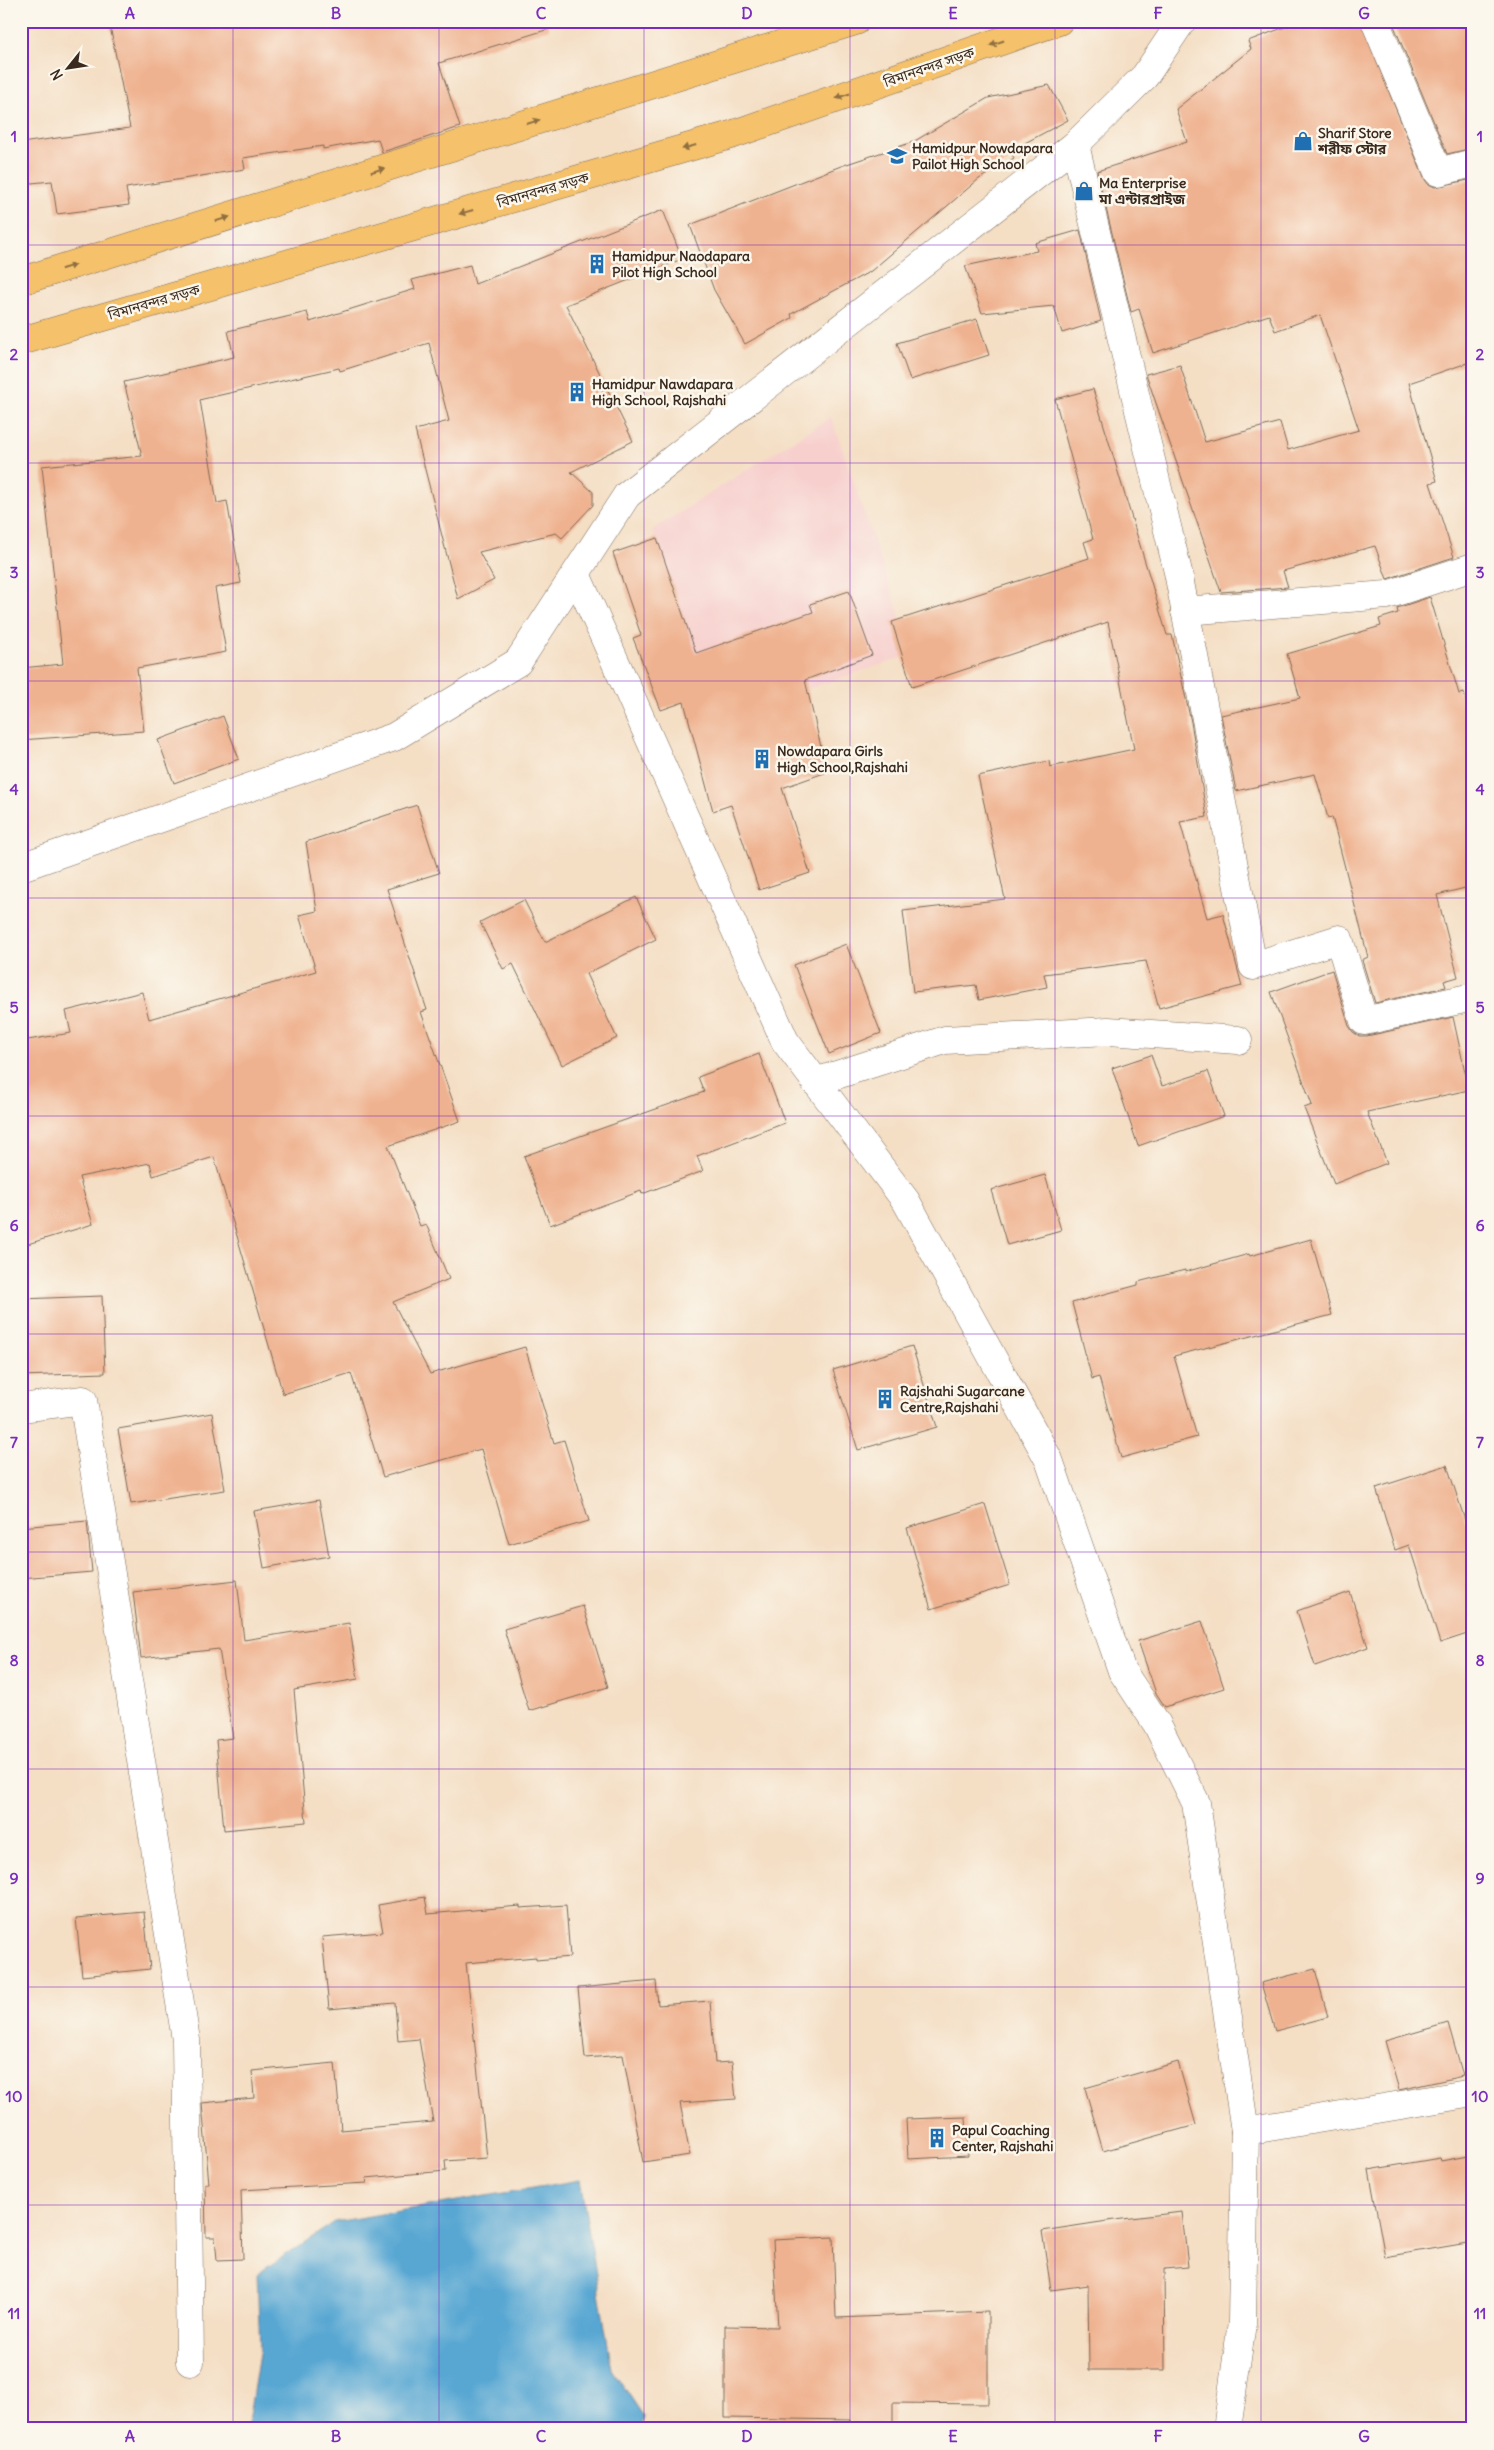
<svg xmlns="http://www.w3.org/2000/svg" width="1494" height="2450" font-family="Delius,'Noto Sans Bengali',sans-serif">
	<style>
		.built { fill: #f7d0ce }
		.water { fill: #59a7d3; stroke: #4a6878 }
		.building { fill: #efb290 }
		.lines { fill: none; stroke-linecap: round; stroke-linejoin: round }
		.street-casing { stroke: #7c6958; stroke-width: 29 }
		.primary-casing { stroke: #7c6958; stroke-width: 29 }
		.street { stroke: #fff; stroke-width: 28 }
		.primary { stroke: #f5c16b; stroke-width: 28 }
		.oneway { fill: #8f6e41 }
		.grid { fill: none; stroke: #7b2cbf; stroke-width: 1; stroke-opacity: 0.55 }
		.labels { text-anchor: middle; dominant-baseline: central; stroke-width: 5; stroke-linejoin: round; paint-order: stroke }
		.street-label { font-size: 14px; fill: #3b2a1e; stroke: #fbf7ec }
		.poi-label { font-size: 14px; font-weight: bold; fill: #3b2a1e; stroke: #fbf7ec; text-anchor: start }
		.neatline { fill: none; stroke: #7b2cbf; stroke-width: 2 }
		.grid-label { font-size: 16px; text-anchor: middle; font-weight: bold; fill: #7b2cbf }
	</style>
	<rect width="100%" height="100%" fill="#fbf7ec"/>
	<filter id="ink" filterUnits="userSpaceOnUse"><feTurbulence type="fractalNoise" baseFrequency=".02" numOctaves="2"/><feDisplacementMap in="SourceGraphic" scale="10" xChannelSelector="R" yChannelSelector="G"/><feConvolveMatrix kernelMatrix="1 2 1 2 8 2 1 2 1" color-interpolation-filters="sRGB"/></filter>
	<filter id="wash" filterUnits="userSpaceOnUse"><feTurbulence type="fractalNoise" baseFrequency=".0096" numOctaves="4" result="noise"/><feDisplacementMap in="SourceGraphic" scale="20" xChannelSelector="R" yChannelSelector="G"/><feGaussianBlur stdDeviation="1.12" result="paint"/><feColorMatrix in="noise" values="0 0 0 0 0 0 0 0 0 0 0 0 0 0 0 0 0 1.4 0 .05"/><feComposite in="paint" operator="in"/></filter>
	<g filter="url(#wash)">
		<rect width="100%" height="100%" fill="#f4dec4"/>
		<!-- built -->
		<polygon class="built" points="831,417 913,654 698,725 652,530"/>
		<!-- water -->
		<polygon class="water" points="580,2180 612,2369 644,2417 641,2429 247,2429 260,2348 257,2274 335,2222"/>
		<g id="blocks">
			<!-- building -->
			<g class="building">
				<polygon points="109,21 547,21 549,29 439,63 460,127 382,152 378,139 323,149 323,146 243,158 245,169 126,188 129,205 57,214 52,181 21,184 21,143 130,128"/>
				<polygon points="1301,21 1360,21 1424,178 1428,184 1435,187 1473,179 1473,361 1409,383 1437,481 1430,483 1454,557 1387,579 1375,546 1283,571 1288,587 1221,592 1146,374 1180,365 1205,442 1280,422 1288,450 1359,430 1320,315 1275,331 1269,315 1153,353 1139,309 1131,312 1097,171 1187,142 1176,109 1251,49 1248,41"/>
				<polygon points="1392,21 1473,21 1473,148 1447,154"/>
				<polygon points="1049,85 1068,120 1010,151 1014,158 979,179 871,271 791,314 792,318 745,344 714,290 690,225 841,166 913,142 988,98"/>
				<polygon points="663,210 682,259 566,305 633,441 571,472 593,492 593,505 562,538 556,533 479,552 494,580 458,599 415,430 449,421 429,343 340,371 339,368 203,399 200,400 217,503 227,501 241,583 215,588 226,652 137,668 144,731 21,740 21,668 63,664 42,466 142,456 124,382 234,357 228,331 307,312 310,322 415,289 412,280 470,265 475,284"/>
				<polygon points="1080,230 1101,321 1062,333 1054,306 982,313 965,266 1037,251 1035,243"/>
				<polygon points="977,319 989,355 910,380 897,343"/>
				<polygon points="1093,389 1167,635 1172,635 1191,722 1207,817 1180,822 1207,918 1223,914 1242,986 1159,1008 1146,961 1044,974 1047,987 979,1000 976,985 913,992 903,911 1005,899 978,776 1049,761 1050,767 1134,749 1108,622 912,687 892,622 1089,558 1084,542 1093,539 1055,399"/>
				<polygon points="657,538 696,653 813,612 810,604 849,591 872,655 805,680 827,772 782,788 810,873 759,890 731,805 713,811 684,702 661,710 633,638 641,635 613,553"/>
				<polygon points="1430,597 1459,694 1464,693 1473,727 1473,886 1437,895 1458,977 1444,981 1446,987 1375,1003 1362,960 1368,957 1332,817 1328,818 1315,774 1236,791 1221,715 1300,698 1287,654 1381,626 1379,619 1398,613 1397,608"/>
				<polygon points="223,716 239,759 174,783 158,740"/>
				<polygon points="417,805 439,873 387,889 427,1010 421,1012 460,1121 388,1146 420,1226 426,1224 449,1279 393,1302 430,1374 525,1347 554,1443 564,1440 589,1521 509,1544 481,1449 383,1477 351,1373 283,1394 214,1157 153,1176 150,1163 79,1177 93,1224 21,1246 21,1041 71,1033 66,1011 142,992 149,1019 316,971 299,915 317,911 306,842"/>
				<polygon points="636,897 656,939 586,974 617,1038 562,1065 513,964 503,969 480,922 524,900 545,942"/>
				<polygon points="846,944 881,1033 829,1054 794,965"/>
				<polygon points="1332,970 1349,1026 1353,1032 1359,1036 1367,1036 1453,1017 1469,1090 1367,1112 1387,1163 1334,1184 1304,1108 1312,1105 1271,992"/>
				<polygon points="759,1054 785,1123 697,1156 703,1171 642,1194 641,1191 550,1225 524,1156 704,1092 698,1077"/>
				<polygon points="1151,1055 1162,1086 1208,1071 1224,1116 1138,1146 1112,1068"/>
				<polygon points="1045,1175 1061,1230 1007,1245 991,1190"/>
				<polygon points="1311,1239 1332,1315 1174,1356 1197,1437 1121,1458 1099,1377 1092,1379 1072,1303 1138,1285 1138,1282 1185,1270 1185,1272 1249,1254 1250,1256"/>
				<polygon points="102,1296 105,1373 21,1376 21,1299"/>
				<polygon points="912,1346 937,1427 858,1450 833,1370"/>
				<polygon points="212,1413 225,1490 131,1504 118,1429"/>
				<polygon points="1447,1465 1473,1545 1473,1632 1440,1643 1409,1545 1395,1550 1376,1488"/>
				<polygon points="319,1500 329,1556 264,1568 254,1511"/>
				<polygon points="985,1504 1010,1585 931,1609 907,1528"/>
				<polygon points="87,1521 92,1572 21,1578 21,1527"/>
				<polygon points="237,1580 244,1640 349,1623 358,1679 294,1690 306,1822 224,1830 216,1740 233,1738 219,1649 141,1658 133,1592"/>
				<polygon points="1350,1592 1368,1647 1315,1666 1297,1611"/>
				<polygon points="583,1606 608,1687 529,1711 504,1629"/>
				<polygon points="1202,1621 1224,1688 1165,1707 1156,1693 1138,1641"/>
				<polygon points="425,1897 428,1914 520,1906 520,1908 566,1905 570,1957 536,1960 536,1957 466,1963 487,2158 445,2161 446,2171 366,2178 367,2183 241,2190 243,2259 217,2260 215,2237 206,2237 205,2184 209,2184 202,2103 254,2098 252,2071 335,2063 341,2130 433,2122 419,2039 398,2041 395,2003 329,2009 322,1937 383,1932 378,1905"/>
				<polygon points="144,1912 150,1969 82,1976 76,1918"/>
				<polygon points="1315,1969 1328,2017 1275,2031 1261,1983"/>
				<polygon points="656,1981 658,2005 710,2001 715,2063 732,2062 736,2099 680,2103 690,2155 643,2162 623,2055 585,2058 578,1988"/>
				<polygon points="1448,2023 1463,2076 1399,2090 1385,2041"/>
				<polygon points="1178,2062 1196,2125 1103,2151 1085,2088"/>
				<polygon points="966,2117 968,2156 908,2159 906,2119"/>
				<polygon points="1473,2155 1473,2242 1385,2257 1369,2170 1440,2158 1441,2161"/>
				<polygon points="1182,2212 1188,2267 1164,2269 1165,2370 1089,2370 1088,2285 1051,2290 1042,2231 1114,2220"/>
				<polygon points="833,2237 836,2318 988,2312 988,2404 893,2403 893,2424 851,2424 851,2420 725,2418 725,2326 778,2327 773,2240"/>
			</g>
		</g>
	</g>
	<g filter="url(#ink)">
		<use href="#blocks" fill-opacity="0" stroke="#7c6958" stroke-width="1"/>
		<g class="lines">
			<defs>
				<g id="street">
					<polyline points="1375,21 1438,172 1473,163"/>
					<polyline points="1075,145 1178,572 1253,966 1339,939 1364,1021 1473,997"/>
					<polyline points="576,574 785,1041 906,1201 1049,1460 1122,1671 1157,1724 1196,1803 1245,2131 1242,2323 1227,2429"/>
					<polyline points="1185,611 1387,595 1473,567"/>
					<polyline points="21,867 394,737 518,662 627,495 1075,145 1145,76 1182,21"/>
					<polyline points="815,1082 945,1040 1108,1031 1238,1040"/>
					<polyline points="21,1408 83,1400 186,2040 190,2362"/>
					<polyline points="1245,2131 1473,2093"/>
				</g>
				<g id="primary">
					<polyline points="21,281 856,21"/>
					<polyline points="21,341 731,135 1059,21"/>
				</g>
			</defs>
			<!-- street casing -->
			<use href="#street" class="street-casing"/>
			<!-- primary casing -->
			<use href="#primary" class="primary-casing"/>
			<!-- street -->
			<use href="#street" class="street"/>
			<!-- primary -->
			<use href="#primary" class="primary"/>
		</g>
		<!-- one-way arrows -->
		<defs><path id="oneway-solid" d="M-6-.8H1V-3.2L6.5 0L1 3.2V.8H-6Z" transform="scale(1.25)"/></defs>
		<g class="oneway">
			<use href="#oneway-solid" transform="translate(997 43) rotate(161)"/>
			<use href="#oneway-solid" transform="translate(843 96) rotate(161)"/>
			<use href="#oneway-solid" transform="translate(533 122) rotate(-17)"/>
			<use href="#oneway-solid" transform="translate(689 147) rotate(164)"/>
			<use href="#oneway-solid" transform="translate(378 170) rotate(-17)"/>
			<use href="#oneway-solid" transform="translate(466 212) rotate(164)"/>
			<use href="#oneway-solid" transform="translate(223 219) rotate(-17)"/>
			<use href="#oneway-solid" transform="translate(68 267) rotate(-17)"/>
		</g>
	</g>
	<!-- grid -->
	<path class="grid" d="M233,21V2429M439,21V2429M644,21V2429M850,21V2429M1055,21V2429M1261,21V2429M21,245H1473M21,463H1473M21,681H1473M21,898H1473M21,1116H1473M21,1334H1473M21,1552H1473M21,1769H1473M21,1987H1473M21,2205H1473"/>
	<!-- icons -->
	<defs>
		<symbol id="shop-bare" viewBox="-9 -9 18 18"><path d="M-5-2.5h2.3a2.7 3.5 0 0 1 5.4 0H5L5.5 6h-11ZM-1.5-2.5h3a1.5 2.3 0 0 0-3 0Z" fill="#1f6fb2" stroke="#fbf7ec" stroke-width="2.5" paint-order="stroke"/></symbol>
		<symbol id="school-bare" viewBox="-9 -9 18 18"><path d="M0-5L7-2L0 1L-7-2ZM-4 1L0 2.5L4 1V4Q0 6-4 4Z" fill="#1f6fb2" stroke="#fbf7ec" stroke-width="2.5" paint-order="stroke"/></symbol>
		<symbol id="building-bare" viewBox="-9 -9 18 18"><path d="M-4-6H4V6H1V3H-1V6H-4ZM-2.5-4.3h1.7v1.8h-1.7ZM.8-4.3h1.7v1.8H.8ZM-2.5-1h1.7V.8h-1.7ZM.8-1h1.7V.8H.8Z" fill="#1f6fb2" stroke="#fbf7ec" stroke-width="2.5" paint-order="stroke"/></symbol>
	</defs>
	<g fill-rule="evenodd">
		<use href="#shop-bare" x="1289" y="127" width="28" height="28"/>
		<use href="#school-bare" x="883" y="142" width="28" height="28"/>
		<use href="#shop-bare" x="1070" y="177" width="28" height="28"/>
		<use href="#building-bare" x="583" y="250" width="28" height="28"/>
		<use href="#building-bare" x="563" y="378" width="28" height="28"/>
		<use href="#building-bare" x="748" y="745" width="28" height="28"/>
		<use href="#building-bare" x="871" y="1385" width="28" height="28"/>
		<use href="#building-bare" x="923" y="2124" width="28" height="28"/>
	</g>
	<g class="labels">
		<!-- street labels -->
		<g class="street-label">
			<text transform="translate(929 67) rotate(-19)">বিমানবন্দর সড়ক</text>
			<text transform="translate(543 190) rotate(-16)">বিমানবন্দর সড়ক</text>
			<text transform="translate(154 302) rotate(-16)">বিমানবন্দর সড়ক</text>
		</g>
		<!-- poi labels -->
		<g class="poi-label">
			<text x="1318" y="133">Sharif Store<tspan x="1318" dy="16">শরীফ স্টোর</tspan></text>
			<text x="912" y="148">Hamidpur Nowdapara<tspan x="912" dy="16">Pailot High School</tspan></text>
			<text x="1099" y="183">Ma Enterprise<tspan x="1099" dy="16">মা এন্টারপ্রাইজ</tspan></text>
			<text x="612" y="256">Hamidpur Naodapara<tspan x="612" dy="16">Pilot High School</tspan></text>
			<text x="592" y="384">Hamidpur Nawdapara<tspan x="592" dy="16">High School, Rajshahi</tspan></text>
			<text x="777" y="751">Nowdapara Girls<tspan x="777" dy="16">High School,Rajshahi</tspan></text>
			<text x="900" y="1391">Rajshahi Sugarcane<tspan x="900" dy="16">Centre,Rajshahi</tspan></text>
			<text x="952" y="2130">Papul Coaching<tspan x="952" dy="16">Center, Rajshahi</tspan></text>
		</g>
	</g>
	<!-- margin -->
	<rect width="1494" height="2450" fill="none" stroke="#fbf7ec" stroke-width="55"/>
	<!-- north arrow -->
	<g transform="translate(68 68) rotate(240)" stroke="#fbf7ec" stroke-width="4" paint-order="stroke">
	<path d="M0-4L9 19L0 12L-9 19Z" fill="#3b2a1e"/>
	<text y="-8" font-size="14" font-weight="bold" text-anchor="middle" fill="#3b2a1e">N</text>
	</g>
	<rect x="28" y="28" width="1438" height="2394" class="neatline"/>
	<g class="grid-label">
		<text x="130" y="19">A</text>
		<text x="336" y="19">B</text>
		<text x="541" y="19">C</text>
		<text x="747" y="19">D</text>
		<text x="953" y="19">E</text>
		<text x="1158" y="19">F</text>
		<text x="1364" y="19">G</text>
		<text x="14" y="142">1</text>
		<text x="1480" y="142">1</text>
		<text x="14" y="360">2</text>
		<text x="1480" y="360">2</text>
		<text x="14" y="578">3</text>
		<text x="1480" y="578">3</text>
		<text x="14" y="795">4</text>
		<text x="1480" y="795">4</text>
		<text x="14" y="1013">5</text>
		<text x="1480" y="1013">5</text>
		<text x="14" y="1231">6</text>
		<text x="1480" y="1231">6</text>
		<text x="14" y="1448">7</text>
		<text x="1480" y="1448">7</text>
		<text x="14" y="1666">8</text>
		<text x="1480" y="1666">8</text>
		<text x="14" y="1884">9</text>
		<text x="1480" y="1884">9</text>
		<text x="14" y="2102">10</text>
		<text x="1480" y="2102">10</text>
		<text x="14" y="2319">11</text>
		<text x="1480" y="2319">11</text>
		<text x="130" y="2442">A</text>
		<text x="336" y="2442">B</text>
		<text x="541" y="2442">C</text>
		<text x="747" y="2442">D</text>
		<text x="953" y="2442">E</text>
		<text x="1158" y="2442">F</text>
		<text x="1364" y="2442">G</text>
	</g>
</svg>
